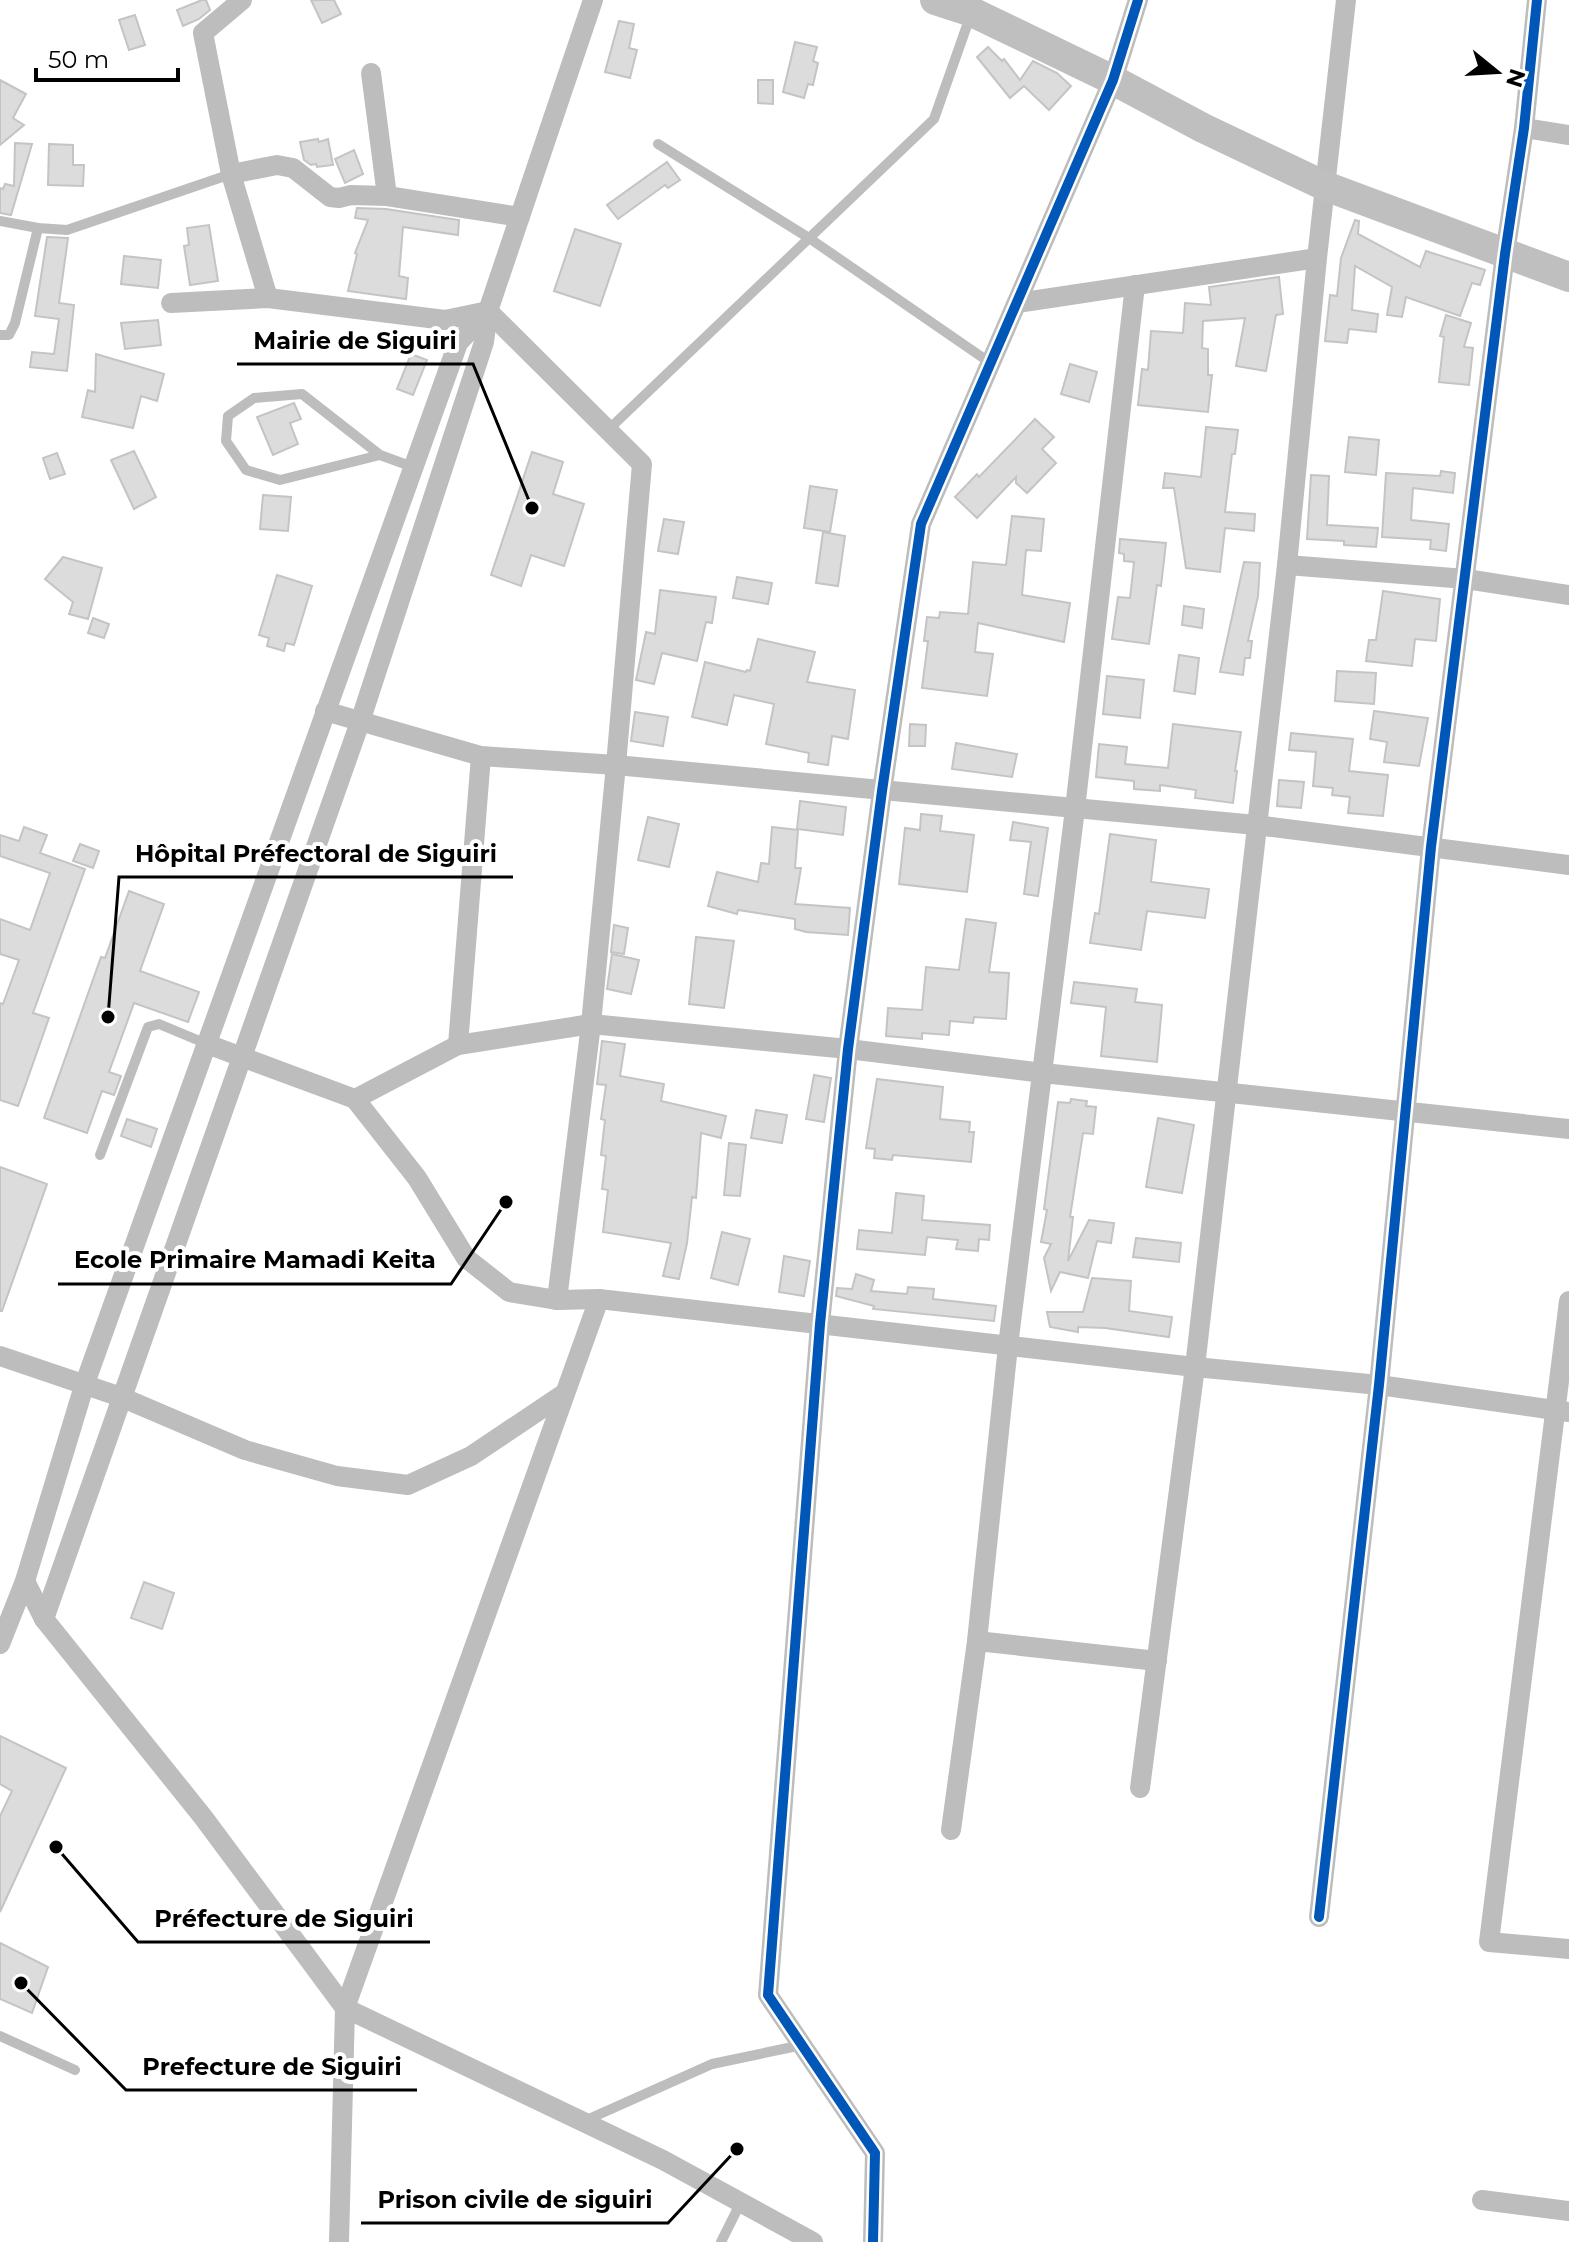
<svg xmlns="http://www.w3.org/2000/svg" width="1569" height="2242" font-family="Montserrat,sans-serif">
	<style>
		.building { fill: #dcdcdc; stroke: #c4c4c4; stroke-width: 2 }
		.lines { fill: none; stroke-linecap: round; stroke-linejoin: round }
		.lane { stroke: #bdbdbd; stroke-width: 10 }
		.street { stroke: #bdbdbd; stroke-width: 20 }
		.secondary { stroke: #bfbfbf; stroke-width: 30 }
		.cycleway-casing { stroke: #fff; stroke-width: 15 }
		.cycleway { stroke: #0057b8; stroke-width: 10 }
		.leader { fill: none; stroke: #000; stroke-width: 3 }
		.callout-dot { fill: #000; stroke: #fff; stroke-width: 3 }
		.callout-label { font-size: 24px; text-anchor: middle; font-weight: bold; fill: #000; stroke: #fff; stroke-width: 8; stroke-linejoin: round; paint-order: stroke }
	</style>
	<rect width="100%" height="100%" fill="#fff"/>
	<!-- building -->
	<g class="building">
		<polygon points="202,0 206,0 210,10 199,19 183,26 177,10"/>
		<polygon points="311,0 334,0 341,14 322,23"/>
		<polygon points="135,15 145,45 129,50 119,20"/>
		<polygon points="619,21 634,24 629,48 637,50 630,78 605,72"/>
		<polygon points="795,42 817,47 813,61 818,63 813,85 808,84 804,98 783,92"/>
		<polygon points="988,47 1002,61 1004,59 1020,80 1033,61 1057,73 1071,86 1049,110 1024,86 1010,98 977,57"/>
		<polygon points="0,80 26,94 13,118 24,125 0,145"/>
		<polygon points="758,80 773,80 773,104 758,103"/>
		<polygon points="318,139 319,142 328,139 333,165 317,167 316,164 311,165 304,160 300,142"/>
		<polygon points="15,143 32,144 11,215 0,213 0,188 3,189 5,184 14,186"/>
		<polygon points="49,144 73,145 73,165 84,165 83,186 48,185"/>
		<polygon points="354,150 363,174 345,183 335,159"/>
		<polygon points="667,162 680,180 668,188 665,185 618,219 607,205"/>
		<polygon points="357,208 386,209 459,220 458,235 403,227 399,276 408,278 406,299 348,291 357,254 355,253 368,220 355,218"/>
		<polygon points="1355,220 1359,221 1358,234 1420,267 1426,251 1485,270 1480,285 1472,283 1460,316 1406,297 1402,317 1387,315 1392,287 1355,266 1352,310 1378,314 1376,332 1349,329 1347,343 1325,341 1330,295 1337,296 1341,258"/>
		<polygon points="209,225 218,281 190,285 184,246 189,245 187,228"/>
		<polygon points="575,229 621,244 600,306 554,291"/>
		<polygon points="47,237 68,238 59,303 74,305 67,371 30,367 32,352 54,354 59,319 35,316"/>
		<polygon points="124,256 161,260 158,288 121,284"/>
		<polygon points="1279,277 1283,314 1276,315 1266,371 1236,366 1245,318 1203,321 1202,348 1208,349 1208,375 1212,375 1208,412 1138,405 1142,369 1148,370 1151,331 1183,333 1185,303 1211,305 1209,287"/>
		<polygon points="1446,315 1471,323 1464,347 1473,348 1469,385 1439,382 1444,337 1440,336"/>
		<polygon points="158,320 161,345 125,349 121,323"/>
		<polygon points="96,354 164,374 157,401 141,396 133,428 82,417 88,390 95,392"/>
		<polygon points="411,354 427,360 413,395 397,389"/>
		<polygon points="1070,364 1097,372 1089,402 1061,394"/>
		<polygon points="294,403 301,419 290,423 298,444 273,455 257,417"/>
		<polygon points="1035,419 1054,437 1042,449 1056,463 1027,493 1016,483 1016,477 977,518 955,497 977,474 979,477"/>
		<polygon points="1206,427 1238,430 1235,454 1232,454 1225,512 1255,514 1254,531 1225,528 1220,572 1186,568 1174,488 1163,488 1165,473 1201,477"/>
		<polygon points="1349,437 1379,440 1376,475 1345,472"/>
		<polygon points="134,451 156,497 134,509 111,460"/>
		<polygon points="532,452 563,462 553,494 584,504 564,566 531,555 521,586 491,575"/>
		<polygon points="57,453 65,474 50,479 43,458"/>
		<polygon points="1441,471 1455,473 1453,493 1413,488 1411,520 1449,524 1446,551 1430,549 1431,540 1382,537 1386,473 1440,476"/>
		<polygon points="1311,475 1329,476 1327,525 1378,528 1376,547 1344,545 1344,541 1307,539"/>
		<polygon points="810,486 837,490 830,532 804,528"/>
		<polygon points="263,495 291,497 288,531 260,529"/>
		<polygon points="1012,516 1044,519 1041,551 1026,550 1022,595 1070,603 1064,642 978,623 975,652 993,654 987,696 922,688 928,641 924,641 927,617 939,618 940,612 968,614 973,562 1006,565"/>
		<polygon points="664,519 684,522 678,554 658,551"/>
		<polygon points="823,532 845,536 838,586 816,583"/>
		<polygon points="1120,539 1166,543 1161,586 1157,585 1149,644 1112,639 1118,597 1130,598 1134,562 1124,561 1124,554 1119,553"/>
		<polygon points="63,557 102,568 88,619 69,614 73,602 45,579"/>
		<polygon points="1244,562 1260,563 1258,596 1248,641 1252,641 1250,658 1245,658 1243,675 1220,672"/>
		<polygon points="277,575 312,586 294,645 286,643 284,651 267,646 269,638 259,635"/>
		<polygon points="737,577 772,583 768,604 733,598"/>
		<polygon points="660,590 716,597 712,623 706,622 697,661 662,653 654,684 636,680 646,632 655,634"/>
		<polygon points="1383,591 1440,599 1436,641 1415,639 1412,666 1366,661 1369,640 1376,640"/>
		<polygon points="1184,606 1204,609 1202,628 1182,625"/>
		<polygon points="93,618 109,624 104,638 88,633"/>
		<polygon points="758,639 815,652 807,682 855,690 848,739 832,736 828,765 808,762 809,753 766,744 774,704 734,695 727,725 692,717 705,662 746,672 747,670 750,671"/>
		<polygon points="1179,655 1199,658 1195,694 1174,691"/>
		<polygon points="1337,671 1376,673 1374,704 1335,701"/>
		<polygon points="1107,676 1144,680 1140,718 1103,714"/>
		<polygon points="1374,711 1428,718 1419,766 1384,762 1387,742 1370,739"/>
		<polygon points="635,712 668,717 663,746 631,741"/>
		<polygon points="910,724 926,725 925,746 909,746"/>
		<polygon points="1173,724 1241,732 1235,771 1237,771 1233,803 1195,798 1196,790 1160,785 1160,791 1134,789 1134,781 1096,777 1099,744 1127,747 1125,764 1168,768"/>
		<polygon points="1291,733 1353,739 1349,771 1388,775 1383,816 1348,813 1350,797 1332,795 1333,788 1313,786 1316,752 1289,750"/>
		<polygon points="956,743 1017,754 1012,777 952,769"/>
		<polygon points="1279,780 1304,782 1301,808 1277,806"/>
		<polygon points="800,801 846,807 843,835 797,829"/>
		<polygon points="921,814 942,816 940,831 974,835 967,892 899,884 905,828 920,830"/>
		<polygon points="648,817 679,824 669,867 638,860"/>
		<polygon points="1013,822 1048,828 1038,896 1024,894 1031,842 1010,840"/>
		<polygon points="24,827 47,835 40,853 85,869 33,1013 49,1018 18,1106 0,1100 0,1003 3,1004 19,960 0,954 0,919 30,930 50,873 0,856 0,835 19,841"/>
		<polygon points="772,827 798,830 795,868 801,868 795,904 850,908 848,935 806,932 795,929 795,919 738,910 737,914 708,906 717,872 758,882 761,863 769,864"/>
		<polygon points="1110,834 1156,840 1151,882 1209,889 1205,918 1147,911 1141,950 1090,943 1095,913 1099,914"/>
		<polygon points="80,844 99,851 93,868 73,861"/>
		<polygon points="129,891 164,904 140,971 199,992 188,1022 134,1003 109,1072 121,1076 114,1095 102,1091 87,1133 44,1118 101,957 105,958"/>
		<polygon points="966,919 996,923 989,972 1009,973 1006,1019 974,1017 973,1023 950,1021 949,1035 922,1033 922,1039 886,1036 888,1008 922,1010 926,967 959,970"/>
		<polygon points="614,925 628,928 624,954 611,952"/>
		<polygon points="696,937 734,941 724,1008 689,1004"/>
		<polygon points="612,954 639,960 631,994 607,989"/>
		<polygon points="1074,982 1137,989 1135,1002 1162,1005 1157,1062 1101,1056 1106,1007 1071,1003"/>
		<polygon points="602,1041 625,1044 620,1076 664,1084 661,1101 726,1116 721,1138 701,1133 696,1198 692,1197 687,1243 679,1279 663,1276 671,1243 603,1232 608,1190 602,1189 606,1156 601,1155 605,1120 601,1119 606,1085 597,1084"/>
		<polygon points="814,1075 831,1078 824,1122 806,1119"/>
		<polygon points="877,1079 943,1087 940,1119 970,1122 969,1132 974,1132 971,1162 893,1155 892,1160 874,1158 875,1149 866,1148"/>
		<polygon points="1071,1099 1087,1101 1086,1106 1096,1107 1093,1134 1083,1133 1070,1217 1073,1217 1068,1261 1089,1220 1114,1223 1111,1243 1097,1241 1088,1278 1060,1272 1051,1291 1044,1258 1051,1244 1041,1242 1047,1210 1044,1209 1058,1102 1070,1103"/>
		<polygon points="756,1110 787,1115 782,1143 751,1138"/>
		<polygon points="1158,1118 1194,1125 1182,1193 1146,1187"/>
		<polygon points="127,1119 157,1129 151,1147 121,1136"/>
		<polygon points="729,1143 746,1145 740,1196 724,1195"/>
		<polygon points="0,1167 47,1184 2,1311 0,1311"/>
		<polygon points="896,1193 924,1196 922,1220 990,1225 989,1240 979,1239 978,1251 956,1249 958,1240 927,1237 925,1255 857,1249 859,1230 892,1233"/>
		<polygon points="722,1232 750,1239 738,1285 711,1278"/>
		<polygon points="1136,1238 1181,1243 1179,1262 1133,1257"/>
		<polygon points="784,1256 810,1261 804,1296 779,1292"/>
		<polygon points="856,1274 874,1280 871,1291 907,1294 908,1287 934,1289 933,1299 996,1306 994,1321 873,1309 874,1306 836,1296 837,1288 852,1289"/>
		<polygon points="1092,1278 1131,1281 1129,1311 1172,1317 1169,1337 1105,1328 1078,1327 1078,1332 1050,1327 1047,1312 1083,1312"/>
		<polygon points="144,1582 174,1593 162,1629 131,1618"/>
		<polygon points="0,1736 66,1768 0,1912 0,1816 12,1791 0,1784"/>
		<polygon points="0,1943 48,1967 32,2013 0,1999"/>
	</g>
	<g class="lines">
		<!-- lane -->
		<g class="lane">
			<polyline points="658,144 809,238 989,362"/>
			<polyline points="0,221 38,228 67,230 231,174"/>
			<polyline points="0,335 9,335 15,323 38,228"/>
			<polyline points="608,430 934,119 971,14"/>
			<polyline points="380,455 280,480 246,470 226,441 228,416 254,398 302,394 380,455 413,467"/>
			<polyline points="100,1155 148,1027 159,1024 207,1044"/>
			<polyline points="0,2036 75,2070"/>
			<polyline points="582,2122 712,2064 802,2045"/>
			<polyline points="721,2242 741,2202"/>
		</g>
		<!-- street -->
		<g class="street">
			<polyline points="242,0 203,33 231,174 268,298"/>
			<polyline points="371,73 387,196"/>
			<polyline points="1524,128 1569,135"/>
			<polyline points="231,174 277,165 293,168 330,197 339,198 351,195 387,196 520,217"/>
			<polyline points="171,303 268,298 445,320 488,311"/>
			<polyline points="1017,303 1317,258"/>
			<polyline points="488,311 642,464 616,765 591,1024 557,1300"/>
			<polyline points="1287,565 1466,579 1569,595"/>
			<polyline points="325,711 481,756 616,765 1256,825 1569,865"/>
			<polyline points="207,1044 355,1099 458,1045 591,1024 848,1049 1043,1073 1569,1129"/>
			<polyline points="458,1045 481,756"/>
			<polyline points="355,1099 417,1178 466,1258 509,1292 557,1300 599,1299 1195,1367 1379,1385 1569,1412"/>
			<polyline points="1569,1301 1489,1942 1569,1949"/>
			<polyline points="0,1356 121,1397 245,1450 337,1476 408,1485 471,1456 565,1393"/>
			<polyline points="25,1581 44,1619 203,1817 345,2008 663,2160 813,2242"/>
			<polyline points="44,1619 360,722 484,342 488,311 593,0"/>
			<polyline points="977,1641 1157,1661"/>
			<polyline points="0,1644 25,1581 84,1386 458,343 488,311"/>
			<polyline points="1140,1788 1195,1367 1287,565 1317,258 1346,0"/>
			<polyline points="951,1830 977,1641 1008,1346 1075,809 1135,285"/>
			<polyline points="1319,1917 1379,1385 1431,847 1505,254 1524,128 1537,0"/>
			<polyline points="1482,2200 1569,2211"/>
			<polyline points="339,2242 345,2008 599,1299"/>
			<polyline points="873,2242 875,2153 768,1995 820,1324 848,1049 882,791 921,524 1113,80 1138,0"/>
		</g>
		<!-- secondary -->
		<polyline class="secondary" points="935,0 972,12 1113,80 1203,128 1325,186 1569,277"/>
		<defs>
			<g id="cycleway">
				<polyline points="1319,1917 1379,1385 1431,847 1505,254 1524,128 1537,0"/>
				<polyline points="873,2242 875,2153 768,1995 820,1324 848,1049 882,791 921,524 1113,80 1138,0"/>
			</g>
		</defs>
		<!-- cycleway casing -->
		<use href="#cycleway" class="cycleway-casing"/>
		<!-- cycleway -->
		<use href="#cycleway" class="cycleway"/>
	</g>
	<!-- callouts -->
	<path class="leader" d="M532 508L473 364H237M108 1017L119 877H513M506 1202L451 1284H58M56 1847L138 1942H430M21 1983L126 2090H417M737 2149L668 2223H361"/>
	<g class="callout-dot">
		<circle cx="532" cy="508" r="8"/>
		<circle cx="108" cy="1017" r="8"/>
		<circle cx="506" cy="1202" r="8"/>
		<circle cx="56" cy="1847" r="8"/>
		<circle cx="21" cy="1983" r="8"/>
		<circle cx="737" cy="2149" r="8"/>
	</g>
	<g class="callout-label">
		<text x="355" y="349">Mairie de Siguiri</text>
		<text x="316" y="862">Hôpital Préfectoral de Siguiri</text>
		<text x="255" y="1268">Ecole Primaire Mamadi Keita</text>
		<text x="284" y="1927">Préfecture de Siguiri</text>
		<text x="272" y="2075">Prefecture de Siguiri</text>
		<text x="515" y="2208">Prison civile de siguiri</text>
	</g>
	<!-- north arrow -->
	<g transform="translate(1497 72) rotate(108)" stroke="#ffffff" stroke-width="6" paint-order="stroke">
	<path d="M0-6L14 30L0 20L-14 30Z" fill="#000000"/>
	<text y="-12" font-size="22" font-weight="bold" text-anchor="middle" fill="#000000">N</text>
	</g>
	<!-- scale -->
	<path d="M36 68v12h142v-12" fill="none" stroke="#000000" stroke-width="4"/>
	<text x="48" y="68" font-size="24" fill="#000000" stroke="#ffffff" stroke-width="6" paint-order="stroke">50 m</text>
</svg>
